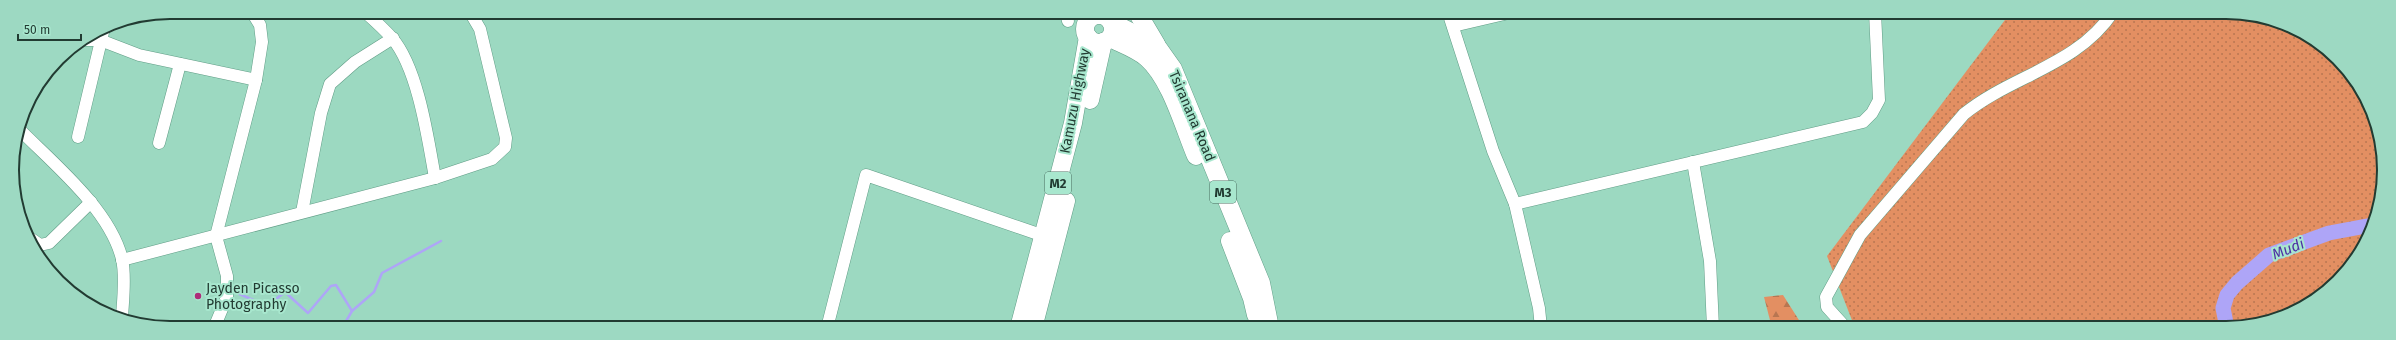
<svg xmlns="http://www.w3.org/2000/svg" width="2396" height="340" font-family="'Fira Sans',sans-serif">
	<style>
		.grass { fill: url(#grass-dots) }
		.forest { fill: url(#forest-firs) }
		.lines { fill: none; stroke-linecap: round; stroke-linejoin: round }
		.stream { stroke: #aea5f7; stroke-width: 2.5 }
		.river { stroke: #aea5f7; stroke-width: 15 }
		.minor-casing { stroke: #609d86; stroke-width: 13 }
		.highway-casing { stroke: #609d86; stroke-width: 19 }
		.minor { stroke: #fff; stroke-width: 12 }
		.highway { stroke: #fff; stroke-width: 18 }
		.poi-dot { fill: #ad2c79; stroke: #a8e7ce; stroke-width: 1.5 }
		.labels { text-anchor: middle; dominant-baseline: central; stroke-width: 4; stroke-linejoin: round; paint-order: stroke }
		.shield { fill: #a8e7ce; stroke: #4a6f61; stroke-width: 1 }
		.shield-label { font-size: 13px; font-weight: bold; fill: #223b32 }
		.street-label { font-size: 14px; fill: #223b32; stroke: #a8e7ce }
		.poi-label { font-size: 14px; fill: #223b32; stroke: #a8e7ce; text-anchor: start }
		.water-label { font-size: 15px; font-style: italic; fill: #4f31a5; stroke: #a8e7ce }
		.rim { fill: none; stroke: #223b32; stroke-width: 2 }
	</style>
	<defs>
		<pattern id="grass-dots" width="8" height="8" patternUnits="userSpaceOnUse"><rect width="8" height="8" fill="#e38f62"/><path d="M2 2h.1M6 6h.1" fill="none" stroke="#b87651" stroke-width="1.8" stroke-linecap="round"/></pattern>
		<pattern id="forest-firs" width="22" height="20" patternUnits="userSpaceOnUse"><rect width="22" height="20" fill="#e38f62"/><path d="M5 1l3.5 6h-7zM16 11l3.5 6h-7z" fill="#b87651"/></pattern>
	</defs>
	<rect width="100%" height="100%" fill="#9cd9c1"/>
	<!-- grass -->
	<polygon class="grass" points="2011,12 2237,12 2296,28 2345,66 2376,119 2384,181 2368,240 2338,282 2296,312 2237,328 1855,328 1827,256"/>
	<!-- forest -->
	<polygon class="forest" points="1783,295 1804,328 1772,328 1764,297"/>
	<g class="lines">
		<!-- stream -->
		<g class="stream">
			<polyline points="237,293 267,306 285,292 308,313 331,286 336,285 352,311 374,292 382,273 441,241"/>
			<polyline points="342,328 352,311"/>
		</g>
		<!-- river -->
		<polyline class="river" points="2227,328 2223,308 2227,295 2237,283 2269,255 2329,233 2372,225"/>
		<defs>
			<g id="minor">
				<path d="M365,12C374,20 384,29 392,38C418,68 428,139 435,178"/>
				<polyline points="1066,12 1068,21"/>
				<polyline points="1448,12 1493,151 1515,204 1539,308 1541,328"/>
				<polyline points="1453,26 1513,12"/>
				<polyline points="86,40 100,40 139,55 256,80"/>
				<path d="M20,130C55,165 110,210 122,259C126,276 123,300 122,317"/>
				<polyline points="78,137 104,28"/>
				<polyline points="159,143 180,64"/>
				<polyline points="1693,162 1710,261 1713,328"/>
				<polyline points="1515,204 1863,122 1872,113 1879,100 1875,12"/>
				<polyline points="302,212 321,113 330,84 355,62 393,38"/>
				<polyline points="30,238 40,245 49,243 91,202"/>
				<polyline points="122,260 435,178 492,159 505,147 506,138 480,29 470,12"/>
				<polyline points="214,328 227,297 227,276 216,236 256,80 262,42 260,25 252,12"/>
				<polyline points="827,328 866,175 1044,236"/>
				<path d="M1846,328L1827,307L1826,297L1860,235L1964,114C2012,75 2077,66 2113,12"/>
			</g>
			<g id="highway">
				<polyline points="1137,12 1156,44"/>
				<circle cx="1099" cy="29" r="14"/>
				<polyline points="1111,22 1156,45 1173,69 1261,283 1270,328"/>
				<path d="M1110,38C1122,44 1137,49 1147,58C1171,79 1184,128 1196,156"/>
				<polyline points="1090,100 1103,42"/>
				<polyline points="1230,241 1252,298 1256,315"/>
				<polyline points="1019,328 1073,123 1088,37"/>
				<polyline points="1033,328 1066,201"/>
			</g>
		</defs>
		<!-- minor casing -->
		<use href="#minor" class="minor-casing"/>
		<!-- highway casing -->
		<use href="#highway" class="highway-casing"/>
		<!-- minor -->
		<use href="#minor" class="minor"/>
		<!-- highway -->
		<use href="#highway" class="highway"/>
	</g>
	<!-- markers -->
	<circle class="poi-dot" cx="198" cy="296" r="4"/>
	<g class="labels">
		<!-- shield labels -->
		<g class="shield">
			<rect x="1045" y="172" width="26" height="22" rx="3"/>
			<rect x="1210" y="181" width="26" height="22" rx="3"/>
		</g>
		<g class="shield-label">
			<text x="1058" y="183">M2</text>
			<text x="1223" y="192">M3</text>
		</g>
		<!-- street labels -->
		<g class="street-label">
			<text transform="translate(1075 101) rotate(-79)">Kamuzu Highway</text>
			<text transform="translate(1192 116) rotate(67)">Tsiranana Road</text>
		</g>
		<!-- poi labels -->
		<g class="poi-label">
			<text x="206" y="288">Jayden Picasso<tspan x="206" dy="16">Photography</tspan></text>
		</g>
		<!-- water labels -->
		<g class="water-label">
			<text transform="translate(2288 249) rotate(-22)">Mudi</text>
		</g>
	</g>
	<!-- crop -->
	<path d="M0 0H2396V340H0ZM170 19H2226A151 151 0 0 1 2377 170V170A151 151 0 0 1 2226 321H170A151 151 0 0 1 19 170V170A151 151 0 0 1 170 19Z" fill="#9dd9c2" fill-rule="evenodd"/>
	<path class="rim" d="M170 19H2226A151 151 0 0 1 2377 170V170A151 151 0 0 1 2226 321H170A151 151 0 0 1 19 170V170A151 151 0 0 1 170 19Z"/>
	<!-- scale -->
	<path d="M18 34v6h63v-6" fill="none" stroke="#223b32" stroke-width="2"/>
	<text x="24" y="34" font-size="12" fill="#223b32" stroke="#a8e7ce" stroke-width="3" paint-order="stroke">50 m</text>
</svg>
